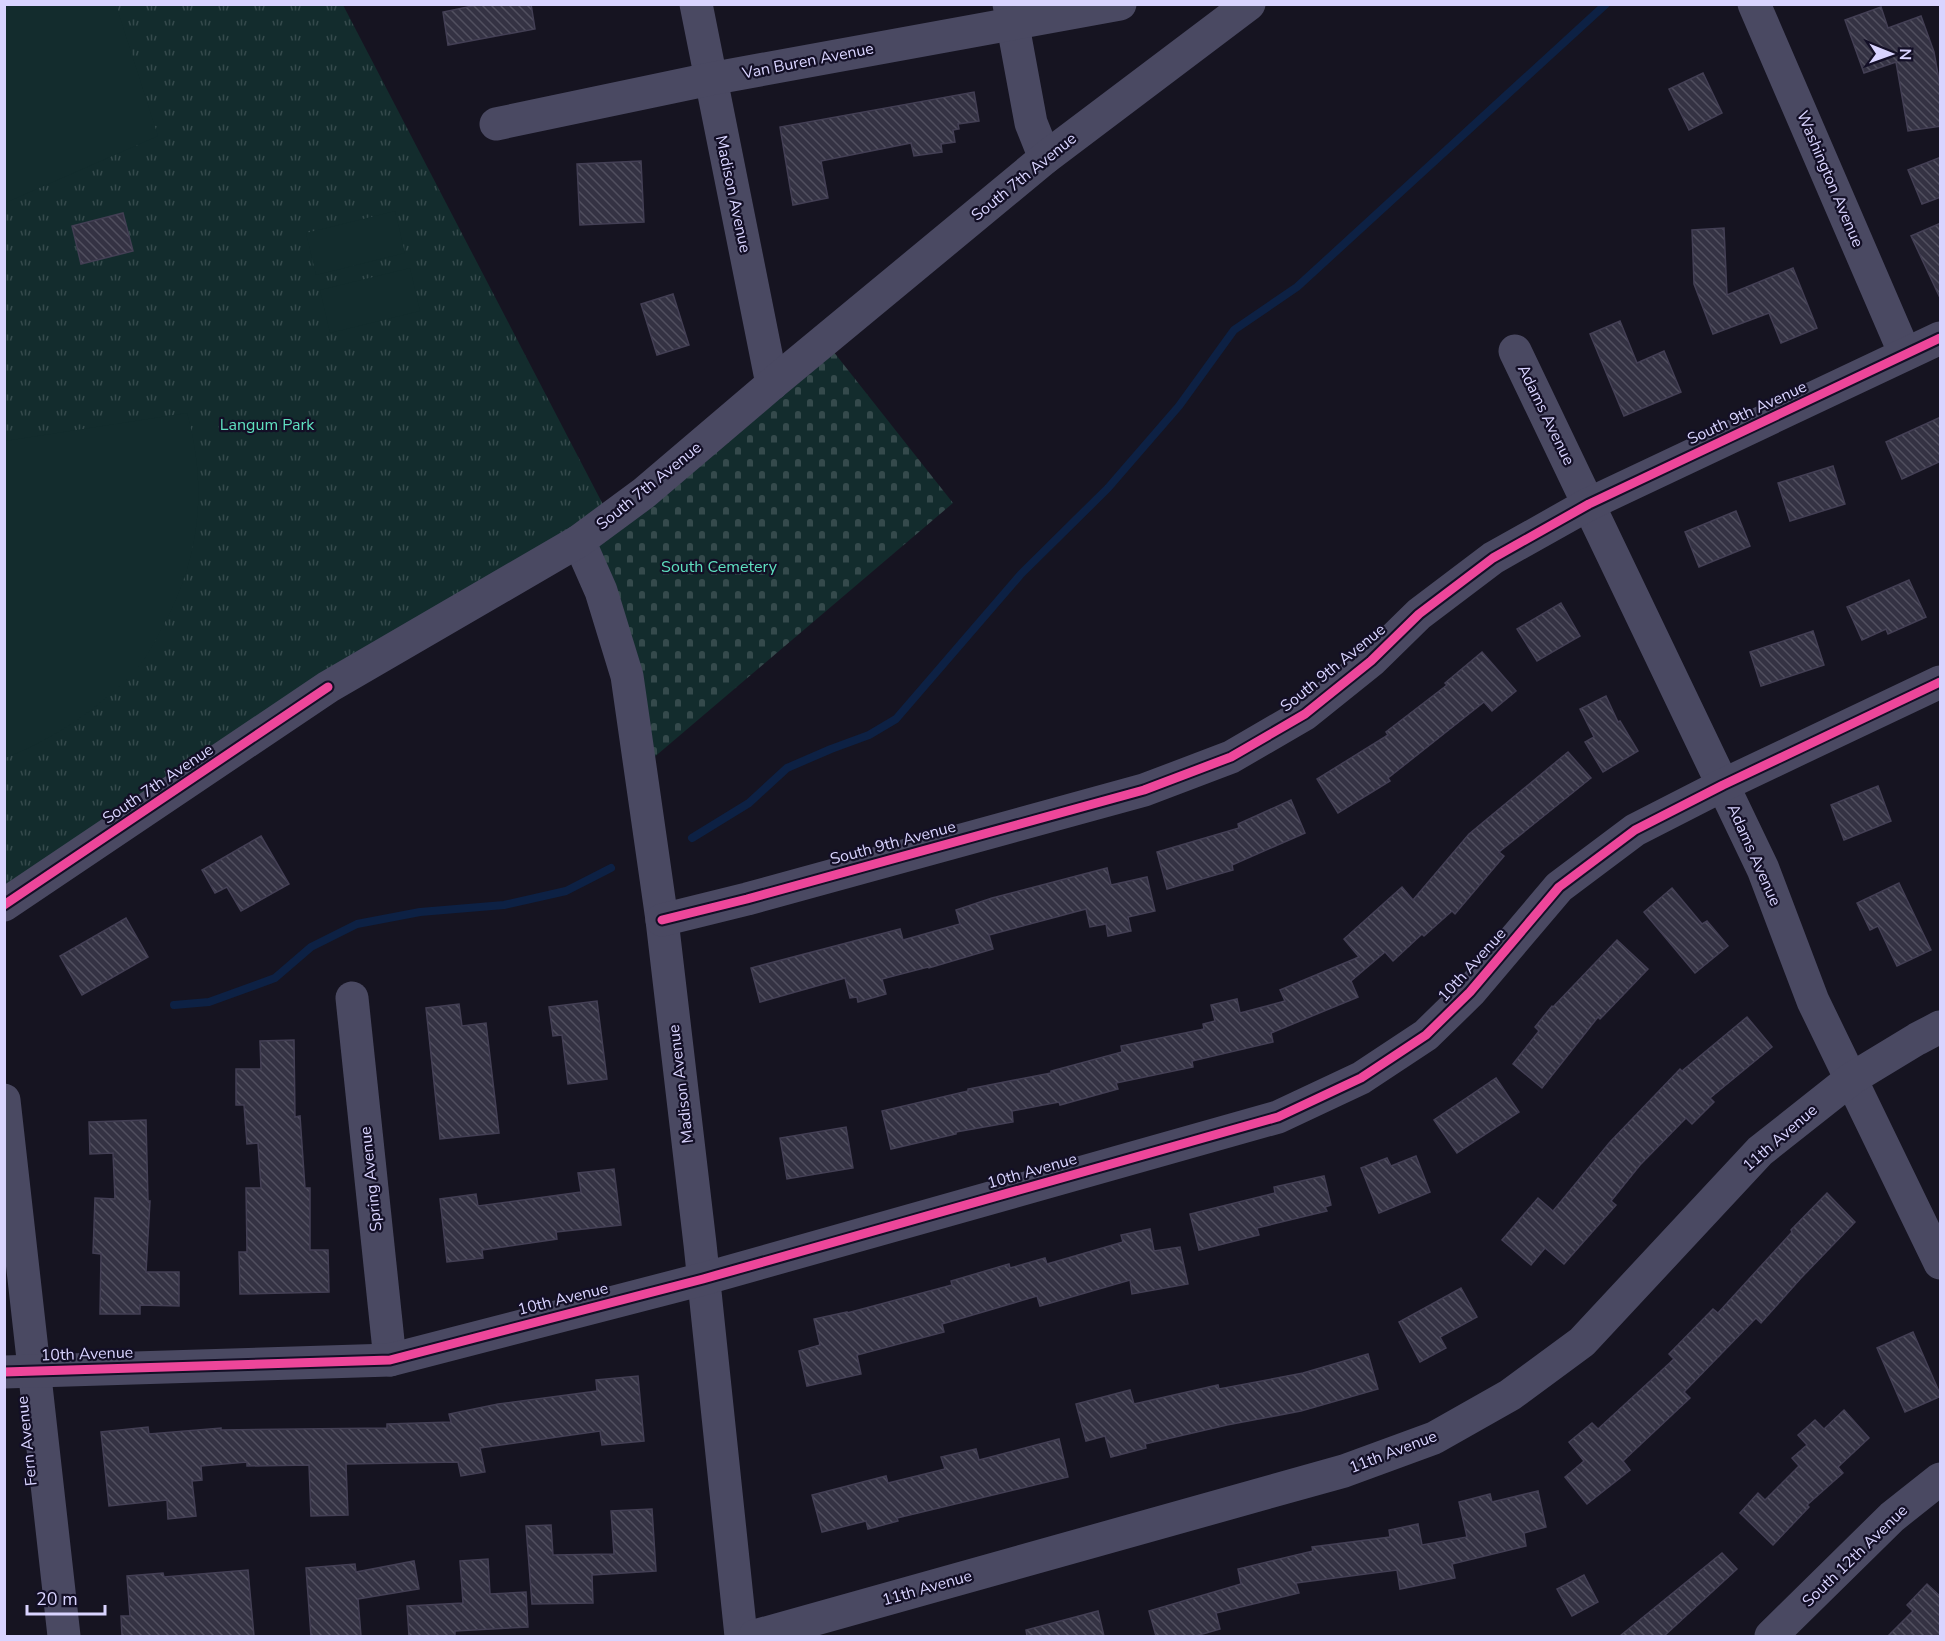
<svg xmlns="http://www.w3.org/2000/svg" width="1945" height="1641" font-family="'Nunito Sans',sans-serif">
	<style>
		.cemetery { fill: url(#cemetery-stones) }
		.park { fill: url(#park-tufts) }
		.pitch { fill: #132c2d }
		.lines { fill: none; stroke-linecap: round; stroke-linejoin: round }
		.stream { stroke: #0d2144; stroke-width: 8 }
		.building { fill: url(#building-back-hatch); stroke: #433f54; stroke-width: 1.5 }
		.minor { stroke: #4a4962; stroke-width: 33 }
		.cycleway-casing { stroke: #130f26; stroke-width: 13 }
		.cycleway { stroke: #ed469a; stroke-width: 9 }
		.labels { text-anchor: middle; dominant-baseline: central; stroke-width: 4.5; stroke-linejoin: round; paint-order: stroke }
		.street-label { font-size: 16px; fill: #d9d4ff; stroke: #130f26 }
		.park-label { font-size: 16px; fill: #5fe0c0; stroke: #130f26 }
	</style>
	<defs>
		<pattern id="cemetery-stones" width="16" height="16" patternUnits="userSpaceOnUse" patternTransform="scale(1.5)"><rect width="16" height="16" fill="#132c2d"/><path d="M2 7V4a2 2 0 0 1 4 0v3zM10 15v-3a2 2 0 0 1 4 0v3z" fill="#354a4c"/></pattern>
		<pattern id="park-tufts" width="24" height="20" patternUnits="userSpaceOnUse" patternTransform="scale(1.5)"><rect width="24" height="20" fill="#132c2d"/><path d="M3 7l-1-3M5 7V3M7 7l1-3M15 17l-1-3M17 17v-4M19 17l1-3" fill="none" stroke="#354a4c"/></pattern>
		<pattern id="building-back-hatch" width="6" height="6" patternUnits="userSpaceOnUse" patternTransform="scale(1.5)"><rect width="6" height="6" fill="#343243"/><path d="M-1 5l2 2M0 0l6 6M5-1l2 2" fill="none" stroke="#514f5f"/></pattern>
	</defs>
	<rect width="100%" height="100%" fill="#161421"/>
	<!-- cemetery -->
	<polygon class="cemetery" points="829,346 953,503 645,765 587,542"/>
	<!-- park -->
	<polygon class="park" points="5,5 343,5 610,518 5,906"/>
	<!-- pitch -->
	<g class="pitch">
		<polygon points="5,4 116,5 158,136 5,203"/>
		<polygon points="395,211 405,253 316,275 306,233"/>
		<polygon points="410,268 420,311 330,333 320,290"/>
		<path d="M187,413C208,489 200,559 162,628C154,644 145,660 133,673C97,710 52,740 5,758V441Z"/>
	</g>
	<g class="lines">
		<!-- stream -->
		<g class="stream">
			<polyline points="692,838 749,803 787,768 831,749 869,735 896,719 1021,574 1108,488 1179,406 1234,330 1297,287 1606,4"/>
			<polyline points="174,1005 209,1002 275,978 311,947 357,924 420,912 504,905 566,891 611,868"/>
		</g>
	</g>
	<!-- building -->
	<g class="building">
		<polygon points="482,4 531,4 535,29 448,45 443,12"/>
		<polygon points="1881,7 1888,28 1921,16 1934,52 1941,91 1941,126 1908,131 1896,62 1864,73 1845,20"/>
		<polygon points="1703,73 1722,113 1689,130 1669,89"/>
		<polygon points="974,92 979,121 958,124 959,129 953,130 955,142 941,144 942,152 914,156 911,143 821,161 828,198 793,205 780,127"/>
		<polygon points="1941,157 1941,197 1922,204 1908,170"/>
		<polygon points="641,161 644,222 580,225 577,164"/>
		<polygon points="123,213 133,251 81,264 72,226"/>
		<polygon points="1941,223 1941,300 1911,236"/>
		<polygon points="1724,228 1727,295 1793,268 1817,328 1781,343 1769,313 1713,334 1694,284 1692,230"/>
		<polygon points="673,294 689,345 657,355 641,304"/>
		<polygon points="1620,321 1637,363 1664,351 1681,392 1624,416 1590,334"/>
		<polygon points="1941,417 1941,461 1902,479 1886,442"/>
		<polygon points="1833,466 1845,504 1790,521 1778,483"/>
		<polygon points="1736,511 1750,546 1699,567 1685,532"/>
		<polygon points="1909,580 1926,617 1888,634 1886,629 1862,640 1847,607"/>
		<polygon points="1561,603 1580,636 1537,661 1517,629"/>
		<polygon points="1813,631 1824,665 1761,686 1750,652"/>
		<polygon points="1482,652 1516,691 1492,711 1484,702 1388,778 1390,781 1338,813 1317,779 1388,735 1386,732 1447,685 1445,683"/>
		<polygon points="1606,696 1618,722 1620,721 1638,751 1603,772 1585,742 1594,737 1580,709"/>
		<polygon points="1568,752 1591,778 1499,852 1504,856 1455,914 1452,911 1424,936 1422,934 1393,961 1385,952 1351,981 1358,997 1271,1033 1273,1042 1192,1061 1193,1067 1116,1083 1118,1089 1060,1105 1059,1102 1012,1111 1013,1122 956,1132 956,1134 891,1149 882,1111 968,1091 968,1089 1051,1073 1051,1071 1122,1052 1121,1046 1204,1029 1203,1024 1215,1021 1211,1005 1237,999 1240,1013 1285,1001 1280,990 1359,957 1344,939 1402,887 1413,900 1469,834"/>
		<polygon points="1878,786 1891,821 1844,840 1831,805"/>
		<polygon points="1291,800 1305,833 1232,865 1233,870 1167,889 1157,852 1239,828 1238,824"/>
		<polygon points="261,836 289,884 241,911 227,887 215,893 202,870"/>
		<polygon points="1107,868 1111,885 1147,877 1155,911 1128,917 1131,931 1108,936 1106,924 1090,927 1086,909 989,935 993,949 929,968 928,967 882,979 886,994 858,1002 857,997 850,998 845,978 760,1002 751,968 900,929 903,940 960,924 956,910 992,898"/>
		<polygon points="1899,883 1931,950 1897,966 1878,926 1870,930 1857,903"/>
		<polygon points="1672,888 1702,924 1707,921 1728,946 1695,973 1644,912"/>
		<polygon points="126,918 148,957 82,995 60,956"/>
		<polygon points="1617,940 1648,969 1600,1019 1598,1017 1542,1088 1513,1064 1539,1031 1535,1027 1552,1006 1553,1007"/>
		<polygon points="597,1001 607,1079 568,1084 562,1035 553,1036 549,1007"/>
		<polygon points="459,1004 462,1026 486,1023 499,1133 440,1139 426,1008"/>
		<polygon points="1747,1017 1772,1047 1710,1098 1714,1102 1692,1124 1686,1118 1640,1165 1611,1201 1616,1205 1564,1264 1545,1248 1531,1265 1502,1240 1538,1198 1553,1211 1610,1142 1680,1069 1682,1071"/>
		<polygon points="294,1040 295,1117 300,1116 305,1188 310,1188 310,1250 328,1250 329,1292 240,1294 239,1252 247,1252 246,1188 261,1188 258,1143 247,1144 244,1105 236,1105 236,1069 261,1069 260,1041"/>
		<polygon points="1496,1078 1519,1112 1457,1153 1434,1120"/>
		<polygon points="146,1120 148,1201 150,1201 146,1272 179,1272 179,1306 140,1305 140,1314 100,1314 101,1254 93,1253 95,1198 115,1199 113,1153 90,1154 89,1122"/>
		<polygon points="846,1127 853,1168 787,1179 780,1138"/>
		<polygon points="1416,1156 1430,1192 1379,1213 1361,1168 1387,1158 1391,1166"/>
		<polygon points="614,1169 621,1225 556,1232 557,1239 482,1250 483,1258 447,1262 440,1199 476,1194 478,1206 581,1192 578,1173"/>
		<polygon points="1324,1176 1331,1205 1325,1207 1327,1211 1257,1228 1259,1235 1199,1250 1190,1214 1275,1193 1274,1187"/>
		<polygon points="1827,1193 1855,1222 1801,1278 1761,1323 1756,1318 1684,1392 1690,1398 1623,1461 1630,1470 1587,1504 1565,1477 1584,1461 1569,1442 1592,1423 1598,1429 1674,1359 1669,1354 1713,1309 1718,1313 1792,1232 1791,1230"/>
		<polygon points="1150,1229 1154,1251 1180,1247 1188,1284 1132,1294 1130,1280 1040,1306 1037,1296 942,1324 944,1332 857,1355 861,1374 807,1386 799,1351 820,1345 814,1319 847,1312 847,1313 952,1285 951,1281 1009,1264 1010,1268 1045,1258 1047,1264 1123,1242 1121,1235"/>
		<polygon points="1461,1288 1477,1317 1440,1337 1446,1348 1420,1362 1399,1322"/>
		<polygon points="1913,1332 1941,1396 1905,1412 1877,1348"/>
		<polygon points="1368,1354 1378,1389 1301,1411 1227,1425 1145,1444 1146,1448 1111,1457 1105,1436 1086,1441 1076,1404 1130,1390 1134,1404 1218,1385 1219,1389 1303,1373"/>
		<polygon points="638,1376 644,1441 602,1445 600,1431 480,1448 485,1472 461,1476 458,1462 346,1464 348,1515 311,1516 309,1465 247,1466 247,1462 201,1466 202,1480 192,1481 196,1516 168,1519 167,1500 109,1506 101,1432 148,1427 149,1434 221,1428 221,1430 387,1428 387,1424 451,1422 449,1414 498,1404 597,1391 596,1380"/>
		<polygon points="1844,1410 1869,1438 1838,1467 1843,1473 1807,1505 1809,1507 1773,1545 1740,1513 1758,1493 1765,1500 1799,1466 1792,1458 1807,1445 1798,1435 1815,1420 1824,1429"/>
		<polygon points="1059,1439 1068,1477 897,1518 898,1521 868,1529 866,1521 822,1532 812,1495 886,1476 888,1483 945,1469 941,1457 976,1449 979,1460"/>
		<polygon points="1538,1491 1546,1527 1524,1533 1526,1546 1452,1564 1455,1578 1400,1589 1397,1570 1296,1583 1299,1593 1216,1613 1220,1629 1196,1636 1156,1636 1149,1611 1241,1584 1238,1569 1313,1551 1312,1547 1390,1537 1389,1530 1418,1524 1422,1545 1467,1537 1459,1502 1490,1494 1492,1502"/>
		<polygon points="652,1509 656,1571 592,1575 593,1603 532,1604 526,1526 551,1525 553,1555 614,1554 611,1511"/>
		<polygon points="1722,1553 1737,1569 1664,1636 1620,1636"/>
		<polygon points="488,1559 490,1594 526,1592 528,1627 455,1631 455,1636 409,1636 407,1606 463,1603 460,1561"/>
		<polygon points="414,1561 419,1589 358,1599 361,1636 311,1636 306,1568 355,1564 356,1572"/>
		<polygon points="248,1570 254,1636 122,1636 121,1616 130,1616 127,1576 163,1573 164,1577"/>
		<polygon points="1584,1575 1598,1602 1572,1616 1557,1589"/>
		<polygon points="1927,1584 1941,1597 1941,1636 1888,1636 1913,1611 1907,1605"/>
		<polygon points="1098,1611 1104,1636 1027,1636 1026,1630"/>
	</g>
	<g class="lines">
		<!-- minor -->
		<g class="minor">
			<polyline points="696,4 772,384"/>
			<polyline points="1009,4 1031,123 1045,158"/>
			<polyline points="1754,4 1905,354"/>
			<polyline points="496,124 710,79 1120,4"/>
			<polyline points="1515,351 1763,869 1813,1001 1940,1263"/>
			<polyline points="579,541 601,591 627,676 662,920 700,1244 741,1636"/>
			<polyline points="4,905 328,687 579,541 644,493 772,384 1045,158 1249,4"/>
			<polyline points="662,920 747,899 1144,790 1231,757 1305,714 1371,661 1419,614 1493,558 1589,504 1940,338"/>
			<polyline points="352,998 390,1360"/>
			<polyline points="4,1100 64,1636"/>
			<polyline points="4,1372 390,1360 703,1279 1278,1117 1361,1078 1426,1035 1470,992 1559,887 1635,830 1723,785 1940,682"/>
			<polyline points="755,1636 1344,1471 1434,1438 1510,1395 1582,1342 1760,1151 1851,1079 1917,1039 1940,1027"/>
			<polyline points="1771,1636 1892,1517 1940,1479"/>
		</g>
		<defs>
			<g id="cycleway">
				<polyline points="4,905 328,687"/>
				<polyline points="662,920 747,899 1144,790 1231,757 1305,714 1371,661 1419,614 1493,558 1589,504 1940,338"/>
				<polyline points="4,1372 390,1360 703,1279 1278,1117 1361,1078 1426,1035 1470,992 1559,887 1635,830 1723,785 1940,682"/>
			</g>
		</defs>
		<!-- cycleway casing -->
		<use href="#cycleway" class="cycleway-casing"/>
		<!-- cycleway -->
		<use href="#cycleway" class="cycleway"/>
	</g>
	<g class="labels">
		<!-- street labels -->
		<g class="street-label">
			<text transform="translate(808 61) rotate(-11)">Van Buren Avenue</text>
			<text transform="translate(1024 177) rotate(-39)">South 7th Avenue</text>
			<text transform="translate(1830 179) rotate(67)">Washington Avenue</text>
			<text transform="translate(733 194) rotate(78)">Madison Avenue</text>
			<text transform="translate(1747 413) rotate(-25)">South 9th Avenue</text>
			<text transform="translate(1546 415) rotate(64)">Adams Avenue</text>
			<text transform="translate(649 486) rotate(-39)">South 7th Avenue</text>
			<text transform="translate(1333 668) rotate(-39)">South 9th Avenue</text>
			<text transform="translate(158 784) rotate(-34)">South 7th Avenue</text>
			<text transform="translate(893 843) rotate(-15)">South 9th Avenue</text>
			<text transform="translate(1754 855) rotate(66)">Adams Avenue</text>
			<text transform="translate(1472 965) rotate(-48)">10th Avenue</text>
			<text transform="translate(681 1084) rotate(-97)">Madison Avenue</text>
			<text transform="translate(1780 1138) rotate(-41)">11th Avenue</text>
			<text transform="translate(1032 1171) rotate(-16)">10th Avenue</text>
			<text transform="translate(371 1179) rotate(-96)">Spring Avenue</text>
			<text transform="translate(563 1299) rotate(-14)">10th Avenue</text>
			<text transform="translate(87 1354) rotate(-2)">10th Avenue</text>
			<text transform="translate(27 1441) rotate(-96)">Fern Avenue</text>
			<text transform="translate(1393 1452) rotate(-21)">11th Avenue</text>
			<text transform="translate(1855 1556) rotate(-44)">South 12th Avenue</text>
			<text transform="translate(927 1588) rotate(-16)">11th Avenue</text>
		</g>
		<!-- park labels -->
		<g class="park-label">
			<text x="267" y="425">Langum Park</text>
			<text x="719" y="567">South Cemetery</text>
		</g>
	</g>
	<!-- border -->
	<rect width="1945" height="1641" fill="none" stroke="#d9d4ff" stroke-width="12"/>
	<!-- north arrow -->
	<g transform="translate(1891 54) rotate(91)" stroke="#130f26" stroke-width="4.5" paint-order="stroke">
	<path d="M0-4.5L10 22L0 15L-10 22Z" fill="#d9d4ff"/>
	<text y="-9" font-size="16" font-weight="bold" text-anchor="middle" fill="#d9d4ff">N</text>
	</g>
	<!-- scale -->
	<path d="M27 1605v9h78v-9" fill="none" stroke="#d9d4ff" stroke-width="3"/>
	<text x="36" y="1605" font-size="18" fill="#d9d4ff" stroke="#130f26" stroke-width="4.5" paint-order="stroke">20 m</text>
</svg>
